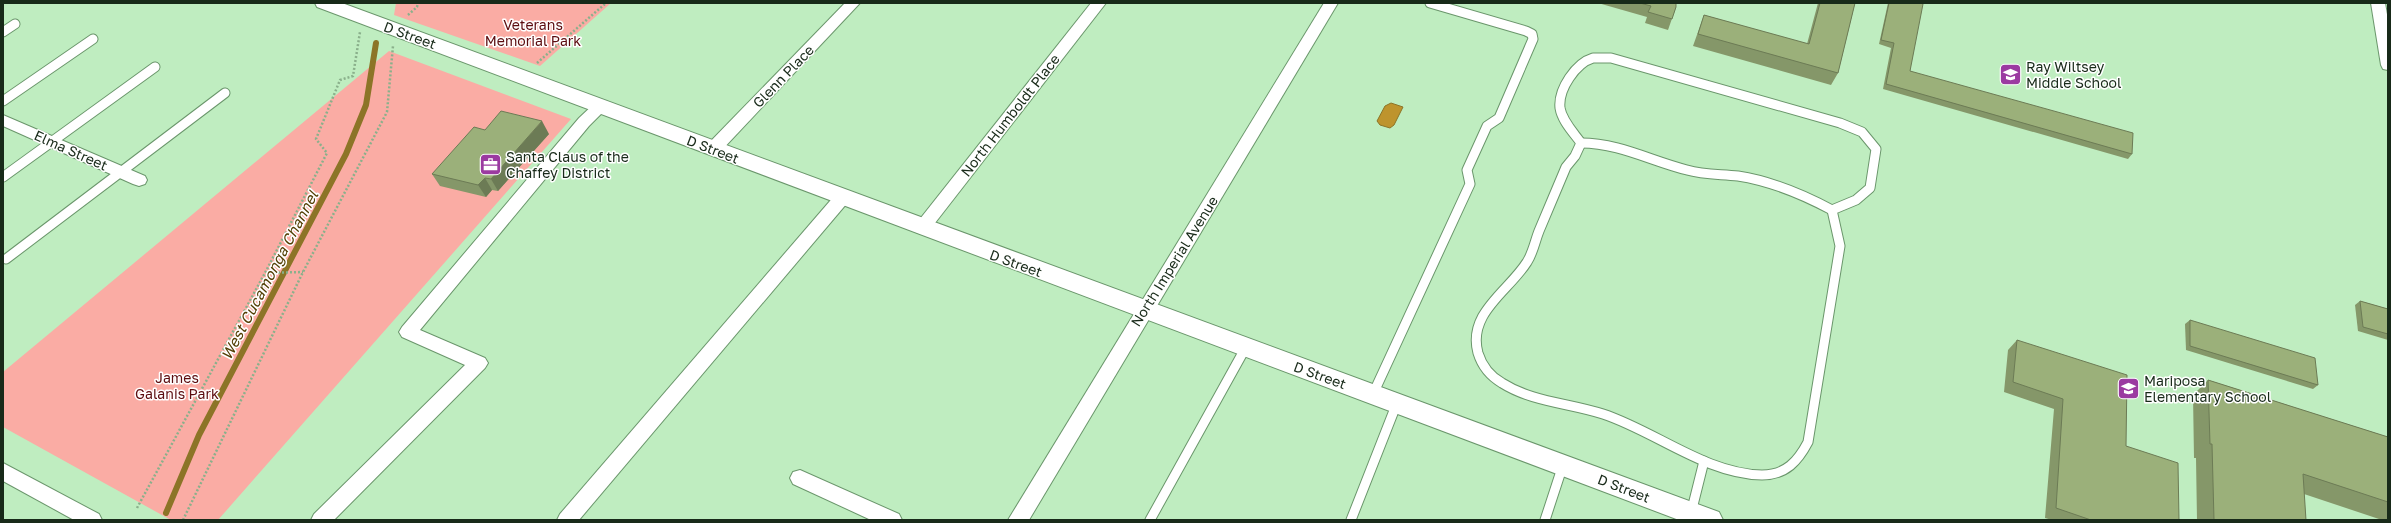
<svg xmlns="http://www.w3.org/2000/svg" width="2391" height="523" font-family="'Golos Text',sans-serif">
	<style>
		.green { fill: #faaca4 }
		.water { fill: #be942d; stroke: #8c7427 }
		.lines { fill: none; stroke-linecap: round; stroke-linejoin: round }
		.stream { stroke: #8c7427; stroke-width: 6 }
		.service-casing { stroke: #6a966b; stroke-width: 11 }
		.minor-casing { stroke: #6a966b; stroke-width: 2 }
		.tertiary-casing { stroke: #6a966b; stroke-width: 2 }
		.path { stroke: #8ab08b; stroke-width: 2.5; stroke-dasharray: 2 2; stroke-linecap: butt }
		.service { stroke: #fff; stroke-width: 9 }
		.minor { fill: #fff; fill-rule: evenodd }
		.tertiary { fill: #fff; fill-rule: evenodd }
		.wall { fill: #859769 }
		.shaded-wall { fill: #6c7b55 }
		.building { fill: #9bb07a; stroke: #6c7b55 }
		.labels { text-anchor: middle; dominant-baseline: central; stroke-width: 3; stroke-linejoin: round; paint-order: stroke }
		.park-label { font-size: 14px; fill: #5c0c0f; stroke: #fff }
		.street-label { font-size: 14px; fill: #182a19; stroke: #fff }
		.poi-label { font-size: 14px; fill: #182a19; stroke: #fff; text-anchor: start }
		.water-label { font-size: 15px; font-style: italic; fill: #533e04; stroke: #fff }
	</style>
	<rect width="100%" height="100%" fill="#bfedc0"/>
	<!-- green -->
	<g class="green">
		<polygon points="396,3 611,3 540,66 394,15"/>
		<polygon points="389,51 571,119 218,520 171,520 3,427 3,372"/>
	</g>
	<!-- water -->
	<polygon class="water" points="1391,103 1403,107 1394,125 1390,128 1380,125 1377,121 1385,106"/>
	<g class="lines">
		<!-- stream -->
		<polyline class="stream" points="166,513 199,435 346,154 366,105 376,43"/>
		<defs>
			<g id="service">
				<polyline points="3,32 15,24"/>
				<path d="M1593,58H1611L1840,123L1862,132L1876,149L1870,188L1856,200L1832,210L1840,246L1808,442C1798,461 1786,475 1762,475C1706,474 1655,431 1603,414C1569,403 1532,402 1502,383C1490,376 1482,366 1478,353C1467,313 1509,291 1527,262C1533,253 1535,241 1539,231C1548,210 1557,188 1566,167L1575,156L1581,143C1574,133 1562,121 1560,108C1558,89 1576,63 1593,58Z"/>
				<polyline points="3,101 93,39"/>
				<path d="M1581,143C1619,143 1651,161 1687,170C1704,175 1721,174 1738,176C1771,181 1802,194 1832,210"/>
				<polyline points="3,177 155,67"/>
				<polyline points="6,259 225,93"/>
				<polyline points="1373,394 1470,184 1467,170 1487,126 1499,118 1533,39 1532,34 1526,31 1430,3"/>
				<polyline points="1691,513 1704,461"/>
				<polyline points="1150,520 1246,347"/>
				<polyline points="1351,520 1397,403"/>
				<polyline points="1545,520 1563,465"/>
			</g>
			<g id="minor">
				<polygon points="845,3 860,3 719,153 713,155 707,153 705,149 707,145"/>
				<polygon points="1091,3 1106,3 928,232 922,234 916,232 914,228 916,224"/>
				<polygon points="1324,3 1338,3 1029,520 1008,520"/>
				<polygon points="2371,3 2385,3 2388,20 2388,70 2383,69 2381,65"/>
				<polygon points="601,101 606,102 609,106 589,126 420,330 485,358 488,363 485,368 334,520 311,520 314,514 465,365 402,337 399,332 402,327 579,118 596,102"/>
				<polygon points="3,115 145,176 147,180 145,184 139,186 133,184 3,126"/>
				<polygon points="842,192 848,194 850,198 848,202 579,520 557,520 560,514 836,194"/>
				<polygon points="3,463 99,514 102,520 74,520 3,481"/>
				<polygon points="800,470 899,514 902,520 871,520 793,484 790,478 793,472"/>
			</g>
			<polygon id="tertiary" points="315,3 342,3 1719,512 1723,520 1679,520 317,7"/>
		</defs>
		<!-- service casing -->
		<use href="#service" class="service-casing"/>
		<!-- minor casing -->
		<use href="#minor" class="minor-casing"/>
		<!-- tertiary casing -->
		<use href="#tertiary" class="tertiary-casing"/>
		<!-- path -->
		<g class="path">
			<polyline points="408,15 417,7 418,3"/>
			<polyline points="537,63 606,3"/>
			<polyline points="266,273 303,272"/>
			<polyline points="137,508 265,273 327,153 316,139 340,80 353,76 360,32"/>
			<polyline points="183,520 303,272 387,112 393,46"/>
		</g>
		<!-- service -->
		<use href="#service" class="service"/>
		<!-- minor -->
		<use href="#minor" class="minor"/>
		<!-- tertiary -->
		<use href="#tertiary" class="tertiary"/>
	</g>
	<!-- wall -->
	<g class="wall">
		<polygon points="1598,3 1676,3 1676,7 1668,30 1645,23 1647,17"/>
		<polygon points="1818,3 1855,3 1838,73 1831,85 1693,46 1704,15 1807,44"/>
		<polygon points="1888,3 1921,3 1910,71 2132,154 2128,159 1883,89 1891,48 1879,44"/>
		<polygon points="485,130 549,134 498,191 492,190 486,197 440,186 432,174"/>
		<polygon points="2360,301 2388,309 2388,340 2358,331 2355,305"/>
		<polygon points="2190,320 2318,385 2313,389 2186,350 2185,324"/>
		<polygon points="2017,340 2126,446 2179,520 2052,520 2045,518 2054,409 2004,392 2008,350"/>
		<polygon points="2208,380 2388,437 2388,520 2382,520 2304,494 2306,520 2197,520 2196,458 2194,458 2193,395"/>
	</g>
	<!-- shaded-wall -->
	<g class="shaded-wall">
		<polygon points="542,121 549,134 498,191 491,179"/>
		<polygon points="485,178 492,190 486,197 478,185"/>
	</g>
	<!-- building -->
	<g class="building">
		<polygon points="1640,3 1676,3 1676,7 1672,19 1648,12 1651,6"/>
		<polygon points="1820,3 1855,3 1838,73 1698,34 1704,15 1809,44"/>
		<polygon points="1889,3 1921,3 1923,4 1910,71 2133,133 2132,154 1886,84 1894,43 1881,40"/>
		<polygon points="501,111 542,121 491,179 485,178 478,185 432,174 474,127 485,130"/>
		<polygon points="2360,301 2388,309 2388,334 2363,327"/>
		<polygon points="2190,320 2315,358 2318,385 2190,346"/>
		<polygon points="2017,340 2127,375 2126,446 2178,463 2179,520 2091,520 2056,508 2063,399 2013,382"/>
		<polygon points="2208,380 2388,437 2388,502 2303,474 2306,520 2214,520 2212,444 2210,444"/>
	</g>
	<!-- icons -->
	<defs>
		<symbol id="school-square" viewBox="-11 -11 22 22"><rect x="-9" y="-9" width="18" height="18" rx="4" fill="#9b3aa1" stroke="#fff"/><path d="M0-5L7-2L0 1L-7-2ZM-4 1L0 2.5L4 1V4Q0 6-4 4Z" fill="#fff"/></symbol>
		<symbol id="office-square" viewBox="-11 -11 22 22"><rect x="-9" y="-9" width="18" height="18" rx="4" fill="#9b3aa1" stroke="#fff"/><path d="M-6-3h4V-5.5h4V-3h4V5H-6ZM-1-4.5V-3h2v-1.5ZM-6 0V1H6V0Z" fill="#fff"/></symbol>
	</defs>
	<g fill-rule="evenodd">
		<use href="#school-square" x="1998" y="62" width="25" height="25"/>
		<use href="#office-square" x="478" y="152" width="25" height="25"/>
		<use href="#school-square" x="2116" y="376" width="25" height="25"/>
	</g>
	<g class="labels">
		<!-- park labels -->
		<g class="park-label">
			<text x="533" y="24">Veterans<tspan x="533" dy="16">Memorial Park</tspan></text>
			<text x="177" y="377">James<tspan x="177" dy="16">Galanis Park</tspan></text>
		</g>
		<!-- street labels -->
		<g class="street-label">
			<text transform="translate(410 35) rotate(20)">D Street</text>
			<text transform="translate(783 76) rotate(-46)">Glenn Place</text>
			<text transform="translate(1010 115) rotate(-52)">North Humboldt Place</text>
			<text transform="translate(713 149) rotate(21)">D Street</text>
			<text transform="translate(71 150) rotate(24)">Elma Street</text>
			<text transform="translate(1174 261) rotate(-58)">North Imperial Avenue</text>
			<text transform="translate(1016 263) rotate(20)">D Street</text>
			<text transform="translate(1320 375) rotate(20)">D Street</text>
			<text transform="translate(1624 488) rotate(21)">D Street</text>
		</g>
		<!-- poi labels -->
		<g class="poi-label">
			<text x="2026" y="66">Ray Wiltsey<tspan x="2026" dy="16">Middle School</tspan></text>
			<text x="506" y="156">Santa Claus of the<tspan x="506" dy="16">Chaffey District</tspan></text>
			<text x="2144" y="380">Mariposa<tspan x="2144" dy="16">Elementary School</tspan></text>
		</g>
		<!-- water labels -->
		<g class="water-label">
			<text transform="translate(269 275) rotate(-62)">West Cucamonga Channel</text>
		</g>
	</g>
	<!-- border -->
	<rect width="2391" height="523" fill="none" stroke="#182a19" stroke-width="8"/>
</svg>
